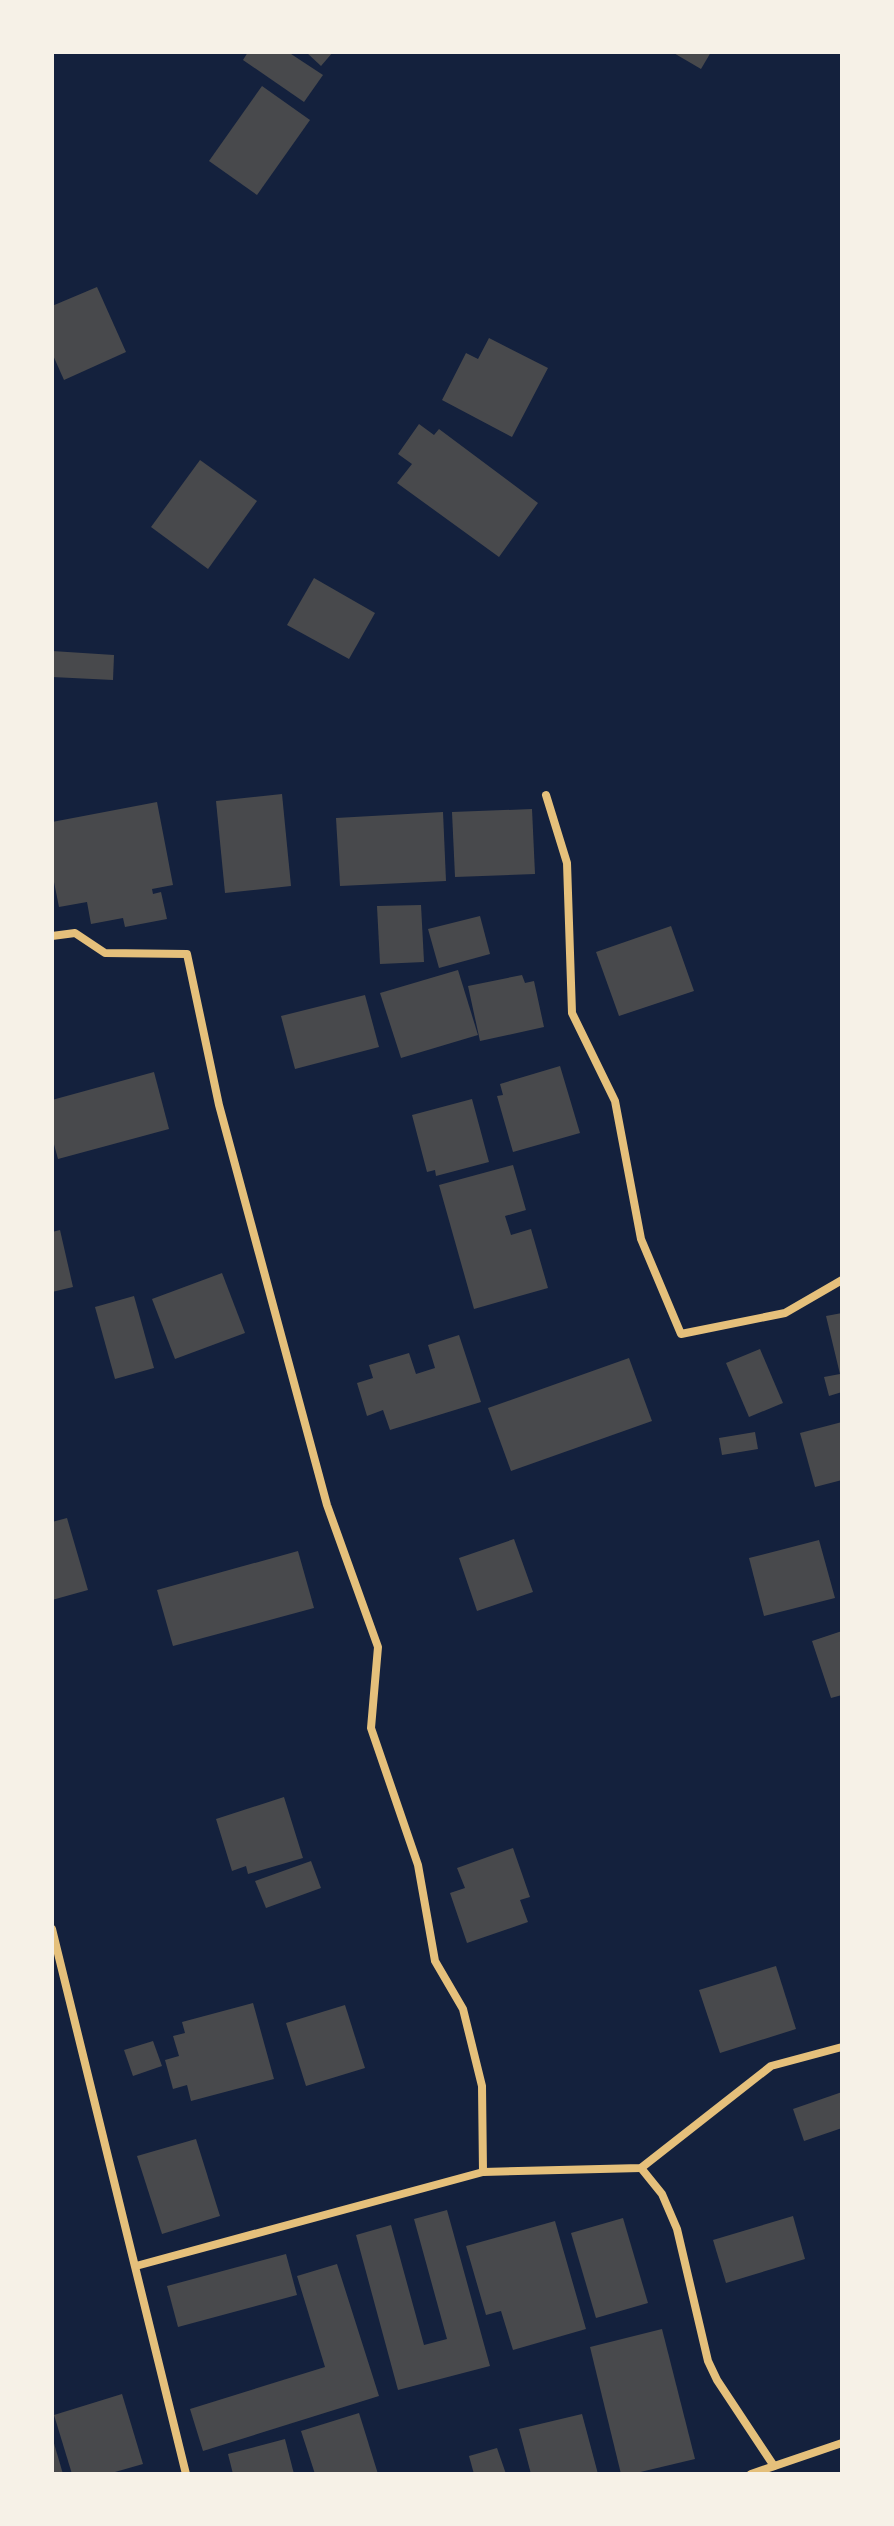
<svg xmlns="http://www.w3.org/2000/svg" width="894" height="2526" font-family="Lato,sans-serif">
	<style>
		.building { fill: #48494c }
		.lines { fill: none; stroke-linecap: round; stroke-linejoin: round }
		.minor { stroke: #e5c07b; stroke-width: 8 }
	</style>
	<rect width="100%" height="100%" fill="#14213d"/>
	<!-- building -->
	<g class="building">
		<polygon points="248,52 288,52 323,75 304,102 243,60"/>
		<polygon points="306,52 333,52 321,66"/>
		<polygon points="672,52 711,52 701,69"/>
		<polygon points="262,86 310,120 257,195 209,161"/>
		<polygon points="97,287 126,352 64,380 52,353 52,306"/>
		<polygon points="489,338 548,368 512,437 442,400 466,353 478,359"/>
		<polygon points="419,424 434,435 439,429 538,503 499,557 397,483 412,464 398,454"/>
		<polygon points="200,460 257,501 208,569 151,527"/>
		<polygon points="314,578 375,613 349,659 287,625"/>
		<polygon points="52,651 114,655 113,680 52,677"/>
		<polygon points="282,794 291,886 225,893 216,801"/>
		<polygon points="157,802 173,885 152,889 153,894 161,892 167,919 125,927 123,918 91,924 87,902 59,907 52,872 52,822"/>
		<polygon points="532,809 535,874 455,877 452,812"/>
		<polygon points="443,812 446,881 340,886 336,818"/>
		<polygon points="421,905 424,962 380,964 377,906"/>
		<polygon points="480,916 490,954 439,968 428,929"/>
		<polygon points="671,926 694,991 619,1016 596,952"/>
		<polygon points="458,970 478,1035 401,1058 380,993"/>
		<polygon points="522,975 525,983 534,981 544,1027 480,1041 468,986"/>
		<polygon points="365,995 379,1047 295,1069 281,1016"/>
		<polygon points="560,1066 580,1133 513,1152 497,1096 503,1095 500,1084"/>
		<polygon points="154,1072 169,1129 58,1159 52,1137 52,1100"/>
		<polygon points="472,1099 489,1162 436,1176 435,1170 427,1172 412,1115"/>
		<polygon points="513,1165 526,1210 505,1216 511,1235 531,1229 548,1288 474,1309 439,1185"/>
		<polygon points="60,1230 73,1287 52,1292 52,1232"/>
		<polygon points="222,1273 245,1333 175,1359 152,1299"/>
		<polygon points="134,1296 154,1368 115,1379 95,1307"/>
		<polygon points="842,1313 842,1392 829,1396 824,1377 840,1374 826,1316"/>
		<polygon points="459,1335 481,1402 390,1430 383,1410 367,1416 357,1383 373,1378 369,1365 409,1353 416,1374 435,1368 428,1345"/>
		<polygon points="760,1349 783,1403 749,1417 726,1363"/>
		<polygon points="629,1358 652,1421 511,1471 488,1408"/>
		<polygon points="842,1422 842,1480 815,1487 800,1433"/>
		<polygon points="755,1432 758,1449 722,1455 719,1438"/>
		<polygon points="67,1518 88,1590 52,1600 52,1522"/>
		<polygon points="514,1539 533,1592 477,1611 459,1558"/>
		<polygon points="819,1540 835,1598 764,1616 749,1558"/>
		<polygon points="298,1551 314,1608 173,1646 157,1590"/>
		<polygon points="842,1631 842,1695 831,1698 812,1641"/>
		<polygon points="284,1797 303,1858 248,1874 246,1866 232,1871 216,1819"/>
		<polygon points="513,1848 530,1897 520,1900 528,1922 467,1943 450,1893 465,1888 457,1868"/>
		<polygon points="311,1861 321,1888 266,1908 255,1881"/>
		<polygon points="776,1966 796,2029 720,2053 699,1990"/>
		<polygon points="253,2003 274,2079 191,2101 187,2085 173,2089 165,2060 179,2056 173,2036 185,2033 182,2022"/>
		<polygon points="345,2005 365,2068 306,2086 286,2023"/>
		<polygon points="153,2041 162,2066 133,2076 124,2050"/>
		<polygon points="842,2092 842,2128 804,2141 793,2109"/>
		<polygon points="196,2139 220,2216 162,2234 137,2156"/>
		<polygon points="447,2210 490,2366 398,2390 356,2235 391,2225 424,2345 447,2339 414,2219"/>
		<polygon points="793,2216 805,2259 726,2283 713,2240"/>
		<polygon points="623,2218 648,2303 596,2318 571,2233"/>
		<polygon points="555,2221 586,2329 513,2350 501,2311 486,2315 466,2246"/>
		<polygon points="286,2254 297,2295 178,2327 167,2286"/>
		<polygon points="337,2264 379,2396 203,2451 190,2409 325,2367 297,2276"/>
		<polygon points="662,2329 695,2459 632,2474 621,2474 590,2347"/>
		<polygon points="122,2394 143,2464 108,2474 72,2474 54,2415"/>
		<polygon points="359,2413 378,2474 315,2474 301,2431"/>
		<polygon points="582,2414 598,2474 531,2474 519,2429"/>
		<polygon points="285,2439 294,2474 233,2474 228,2454"/>
		<polygon points="52,2440 53,2440 63,2474 52,2474"/>
		<polygon points="497,2448 506,2474 474,2474 469,2456"/>
	</g>
	<g class="lines">
		<!-- minor -->
		<g class="minor">
			<polyline points="546,795 567,863 572,1013 615,1101 641,1239 681,1334 785,1313 842,1280"/>
			<polyline points="52,936 75,933 105,953 187,954 219,1105 327,1505 378,1647 371,1728 418,1865 435,1961 463,2009 482,2086 483,2172"/>
			<polyline points="52,1929 186,2474"/>
			<polyline points="641,2168 662,2194 677,2229 708,2361 717,2380 774,2466"/>
			<polyline points="136,2266 483,2172 641,2168 771,2066 842,2047"/>
			<polyline points="751,2474 842,2443"/>
		</g>
	</g>
	<!-- border -->
	<rect width="894" height="2526" fill="none" stroke="#f6f1e7" stroke-width="108"/>
</svg>
